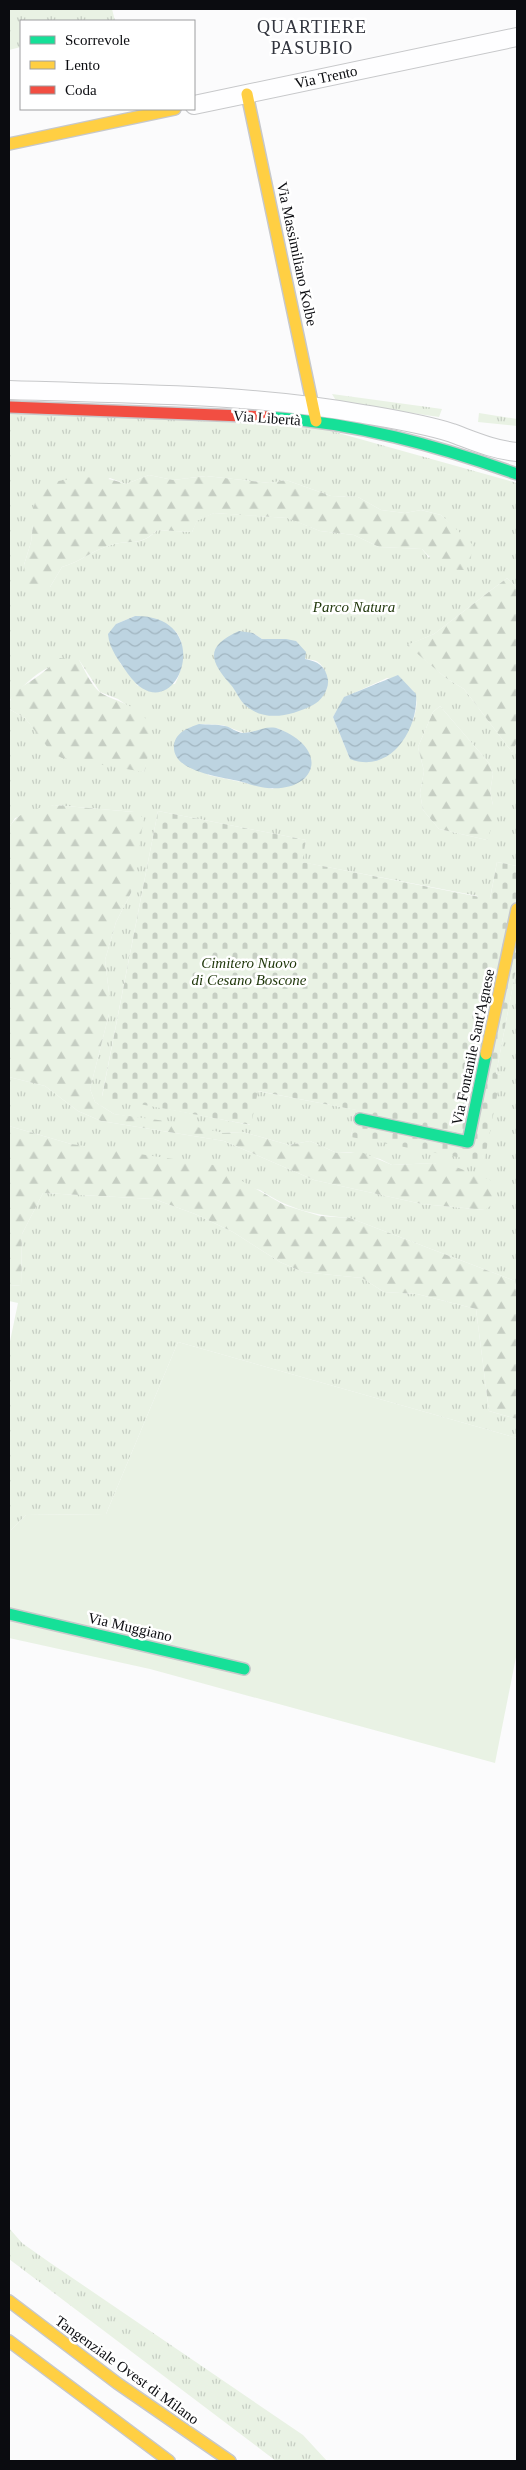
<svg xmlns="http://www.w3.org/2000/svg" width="526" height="2470" font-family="'Times New Roman',serif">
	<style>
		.grass { fill: url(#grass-tufts); fill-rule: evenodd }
		.forest { fill: url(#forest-firs) }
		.cemetery { fill: url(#cemetery-stones) }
		.garden { fill: #e9f2e4 }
		.water { fill: url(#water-waves) }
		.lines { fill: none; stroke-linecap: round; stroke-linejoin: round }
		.street-casing { stroke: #c7c8ca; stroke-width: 20 }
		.fast-casing { stroke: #c7c8ca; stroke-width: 14 }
		.slow-casing { stroke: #c7c8ca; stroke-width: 14 }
		.jam-casing { stroke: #c7c8ca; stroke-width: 14 }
		.street { stroke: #fefeff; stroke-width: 18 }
		.fast { stroke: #16e098; stroke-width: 11 }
		.slow { stroke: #ffcf43; stroke-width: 11 }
		.jam { stroke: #f24e42; stroke-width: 11 }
		.labels { text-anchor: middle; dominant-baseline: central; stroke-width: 5; stroke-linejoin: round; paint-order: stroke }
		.street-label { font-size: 15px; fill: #0b0c10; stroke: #fff }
		.park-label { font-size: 15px; font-style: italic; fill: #1d3508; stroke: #fff }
		.quarter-label { font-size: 18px; letter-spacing: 1px; fill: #32353e; stroke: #fff }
	</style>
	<defs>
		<pattern id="grass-tufts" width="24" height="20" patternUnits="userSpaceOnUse" patternTransform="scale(1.25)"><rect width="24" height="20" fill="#e9f2e4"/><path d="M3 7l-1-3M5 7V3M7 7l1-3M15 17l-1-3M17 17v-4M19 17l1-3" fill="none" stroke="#c6cec3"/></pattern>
		<pattern id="forest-firs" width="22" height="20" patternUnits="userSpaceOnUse" patternTransform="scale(1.25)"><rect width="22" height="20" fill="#e9f2e4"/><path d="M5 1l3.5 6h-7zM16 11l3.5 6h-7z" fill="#c6cec3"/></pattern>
		<pattern id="cemetery-stones" width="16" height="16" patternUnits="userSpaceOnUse" patternTransform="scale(1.25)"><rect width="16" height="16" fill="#e9f2e4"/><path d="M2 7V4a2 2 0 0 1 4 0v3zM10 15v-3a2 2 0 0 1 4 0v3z" fill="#c6cec3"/></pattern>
		<pattern id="water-waves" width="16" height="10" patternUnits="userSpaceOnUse" patternTransform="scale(1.25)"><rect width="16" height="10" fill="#bdd4e1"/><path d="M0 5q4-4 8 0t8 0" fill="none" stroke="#a1b5c0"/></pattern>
	</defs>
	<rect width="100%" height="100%" fill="#fbfbfc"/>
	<!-- grass -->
	<g class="grass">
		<polygon points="9,9 112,9 115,21 21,21 21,47 9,50"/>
		<polygon points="332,394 442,409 439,417 337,402"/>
		<path d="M9,411L317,427L517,483V588L507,578L434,634L408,645L446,678L464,689L512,752L517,742V866L497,862L476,971L478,896L301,862L306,840L158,811L102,1096L250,1125L257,1091L357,1110L351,1136L501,1075L496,1074L517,964V1302L515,1281L350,1218C313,1215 291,1210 260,1190L71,1144L9,1126V1077L45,1086L78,1111L101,1121L224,1141L314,1180L422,1204L485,1210L435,1163L392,1165L380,1159L351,1152L337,1153L310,1141L289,1145L243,1132L223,1133L114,1114L95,1102L90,1089L109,1014V993L105,960L116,922L131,893L134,812L54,805L15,818L9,828V709L25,718L37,733L144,772L149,745L138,713L118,699L100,692L79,660C69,663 58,664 48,668C37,672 16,692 9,701ZM149,475L173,480L206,476L270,483L286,480L331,496L358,497L381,510L405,513L421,510L441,515L450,524L429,558L422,549L379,547L354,535L320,531L288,518L214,513L197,520L192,532L157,530C141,547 132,539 111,545C93,550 80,562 62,567L50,587L24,565L31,542L33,525L110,478L126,484ZM135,616C143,619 167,624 173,629C188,641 183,670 175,684L138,686L120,663L116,624ZM253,633C268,644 286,651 303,658C307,660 314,659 318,662C327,669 328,681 326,691L243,703L236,691ZM387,678C414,686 422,691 413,721L350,759L333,717L345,697ZM440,706L489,763L493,774L490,792L493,805L487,840L439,829L423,810L420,793L424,771L418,747L433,712ZM199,724L223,725L244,733L277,728L287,733L301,745L273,789L208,775Z"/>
		<polygon points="479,413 517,419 517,426 478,422"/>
		<polygon points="43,1193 154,1199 195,1214 233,1232 280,1262 303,1272 362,1278 384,1292 417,1294 476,1309 489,1411 517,1419 517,1438 178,1342 106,1514 26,1515 9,1532 9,1346 18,1303 9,1301 9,1286 21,1285 22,1234"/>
		<polygon points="9,2228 22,2243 49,2262 303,2435 327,2461 276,2461 9,2259"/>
	</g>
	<!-- forest -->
	<g class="forest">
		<path d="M149,475L173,480L206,476L270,483L286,480L331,496L358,497L381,510L405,513L421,510L441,515L472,544L471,558L466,570C448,571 433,562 422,549L379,547L354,535L320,531L287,518L214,513L197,521L192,532L157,530C140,547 132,539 111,545C93,550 80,562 62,567L50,587L37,589L26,583L24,565L31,542L33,525L31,517L40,485C72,478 94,472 126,484Z"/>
		<polygon points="507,578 517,588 517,742 512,752 464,689 446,678 407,645 434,634"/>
		<path d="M60,658L79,660C85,670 91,686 101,693C116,702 142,706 149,725C154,739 147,759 144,772L62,758L52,753L25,718L9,709C9,692 22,687 34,679C43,673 51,665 60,658Z"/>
		<polygon points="440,706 489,763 493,774 490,792 493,805 493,823 487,840 439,829 423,810 420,793 424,771 418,747 433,712"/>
		<path d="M54,805L134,812L144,818L131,893L116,922L105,960L109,993V1014L90,1089L95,1102L114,1114L180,1123L223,1133L243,1132L289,1145L310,1141L337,1153L361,1152L392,1165L434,1163L456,1167L495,1182L493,1204L485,1210L422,1204L314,1180L224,1141L101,1121L78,1111L45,1086L9,1077V828C19,810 35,809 54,805Z"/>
		<polygon points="9,1126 71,1144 214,1165 284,1205 320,1216 350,1218 515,1281 517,1302 517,1419 489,1411 476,1309 417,1294 384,1292 362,1278 303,1272 280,1262 233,1232 195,1214 154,1199 43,1193 22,1234 21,1285 9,1286"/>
	</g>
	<!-- cemetery -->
	<polygon class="cemetery" points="158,811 306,840 302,862 490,899 497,862 517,866 517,964 496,1074 501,1075 484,1162 351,1137 356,1110 258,1091 251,1125 102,1097"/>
	<!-- garden -->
	<polygon class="garden" points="178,1342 517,1438 517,1652 495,1763 150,1669 9,1638 9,1532 26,1515 106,1514"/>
	<!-- water -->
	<g class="water">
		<path d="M135,616C222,615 174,738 128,674C120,662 109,649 108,634L116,624Z"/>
		<path d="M239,631L253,633L262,639H286L296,641L306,652L305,659C317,661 326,666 328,680C329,690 321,701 313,705C291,716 264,723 244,704C239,699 236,691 231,685C210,661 204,647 239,631Z"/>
		<path d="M398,675L416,694C419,729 390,775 350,759L333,717L344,697Z"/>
		<path d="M199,724C207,725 217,724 225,726C231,727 237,733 243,733C255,733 267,724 279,729C339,753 309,805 246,783C228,777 171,774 174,745C176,732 188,728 199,724Z"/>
	</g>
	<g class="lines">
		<defs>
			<g id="street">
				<polyline points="194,105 517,37"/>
				<path d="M9,390C127,394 247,393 363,414C392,419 424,424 452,433C474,441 494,450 517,452"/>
			</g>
			<g id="fast">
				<path d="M269,417C355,423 436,445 517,474"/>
				<polyline points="360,1119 468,1142 486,1054"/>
				<polyline points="9,1614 244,1669"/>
			</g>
			<g id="slow">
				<polyline points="247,94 316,421"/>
				<polyline points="9,144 175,109"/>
				<polyline points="486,1054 517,909"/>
				<polyline points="9,2301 117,2383 230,2461"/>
				<polyline points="9,2341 169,2461"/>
			</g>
			<polyline id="jam" points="9,407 269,417"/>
		</defs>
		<!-- street casing -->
		<use href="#street" class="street-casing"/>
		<!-- fast casing -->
		<use href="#fast" class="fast-casing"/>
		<!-- slow casing -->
		<use href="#slow" class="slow-casing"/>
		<!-- jam casing -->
		<use href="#jam" class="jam-casing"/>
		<!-- street -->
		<use href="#street" class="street"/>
		<!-- fast -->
		<use href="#fast" class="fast"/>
		<!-- slow -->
		<use href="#slow" class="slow"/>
		<!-- jam -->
		<use href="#jam" class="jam"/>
	</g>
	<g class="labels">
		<!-- street labels -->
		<g class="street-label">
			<text transform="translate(326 77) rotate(-12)">Via Trento</text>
			<text transform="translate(297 254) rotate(78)">Via Massimiliano Kolbe</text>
			<text transform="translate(267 418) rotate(4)">Via Libertà</text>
			<text transform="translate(473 1047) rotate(-78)">Via Fontanile Sant'Agnese</text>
			<text transform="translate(130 1627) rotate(13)">Via Muggiano</text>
			<text transform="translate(127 2370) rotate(36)">Tangenziale Ovest di Milano</text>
		</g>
		<!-- park labels -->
		<g class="park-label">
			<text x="354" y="607">Parco Natura</text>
			<text x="249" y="963">Cimitero Nuovo<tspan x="249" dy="17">di Cesano Boscone</tspan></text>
		</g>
		<!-- quarter labels -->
		<g class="quarter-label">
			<text x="312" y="27">QUARTIERE<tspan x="312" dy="21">PASUBIO</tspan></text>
		</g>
	</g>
	<!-- border -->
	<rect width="526" height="2470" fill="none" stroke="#0b0c10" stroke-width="20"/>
	<!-- legend -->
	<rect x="20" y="20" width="175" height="90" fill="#ffffff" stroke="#9d9e9f"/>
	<rect x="30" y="36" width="25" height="8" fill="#16e098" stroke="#9d9e9f"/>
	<text x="65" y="45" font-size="15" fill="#0b0c10">Scorrevole</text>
	<rect x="30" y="61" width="25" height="8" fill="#ffcf43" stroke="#9d9e9f"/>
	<text x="65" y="70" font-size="15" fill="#0b0c10">Lento</text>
	<rect x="30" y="86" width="25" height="8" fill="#f24e42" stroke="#9d9e9f"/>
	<text x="65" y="95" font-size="15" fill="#0b0c10">Coda</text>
</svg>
